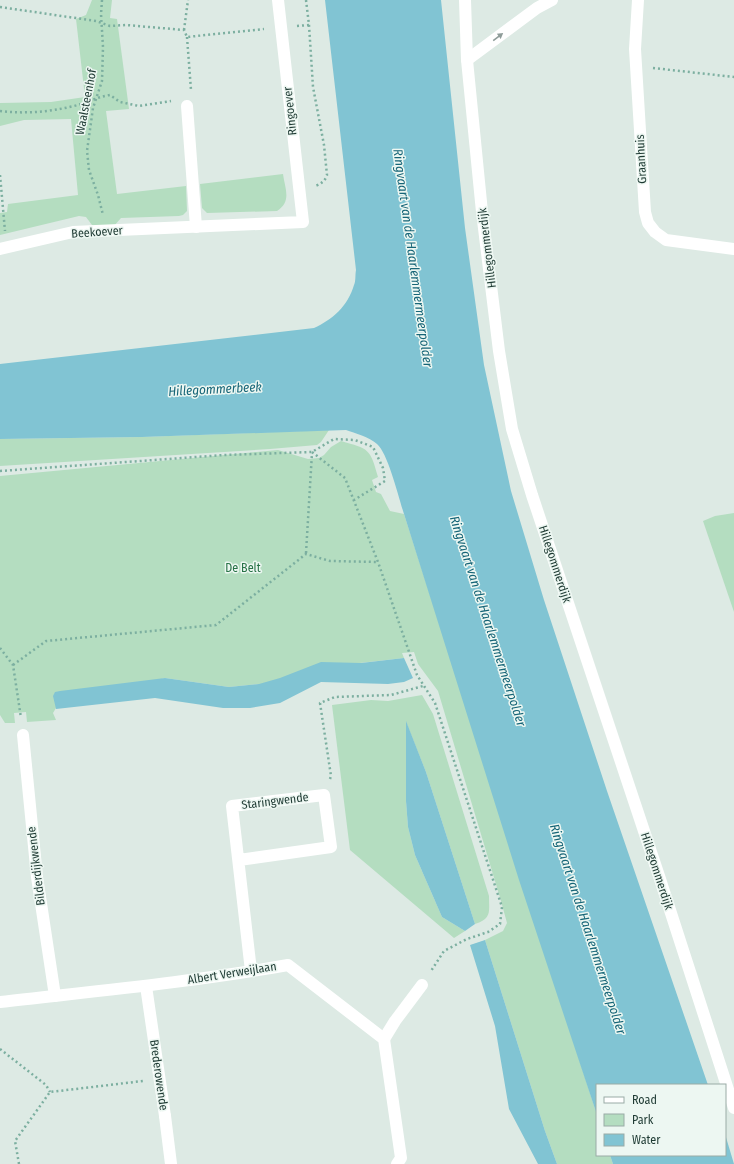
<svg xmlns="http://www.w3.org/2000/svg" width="734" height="1164" font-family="'Fira Sans Condensed',sans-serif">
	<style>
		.green { fill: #b4ddc0 }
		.water { fill: #81c4d3 }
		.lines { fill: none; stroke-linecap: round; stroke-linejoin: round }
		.path { stroke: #7cafa0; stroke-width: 2.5; stroke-dasharray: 2 3; stroke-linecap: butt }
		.service { stroke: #fff; stroke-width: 12 }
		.pedestrian { stroke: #fff; stroke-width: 12 }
		.minor { stroke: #fff; stroke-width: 12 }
		.tertiary { stroke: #fff; stroke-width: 12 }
		.oneway { fill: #8e9c99 }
		.labels { text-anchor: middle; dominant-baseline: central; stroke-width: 3; stroke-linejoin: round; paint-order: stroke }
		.street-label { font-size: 12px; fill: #1e3a33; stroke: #edf7f2 }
		.park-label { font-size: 12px; fill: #277246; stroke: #edf7f2 }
		.water-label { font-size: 13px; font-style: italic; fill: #166577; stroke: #edf7f2 }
	</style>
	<rect width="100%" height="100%" fill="#ddeae4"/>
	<!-- green -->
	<g class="green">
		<polygon points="92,0 112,0 110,18 117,19 129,109 106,111 117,194 186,186 187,211 183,215 179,216 121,218 113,227 95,229 86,217 79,216 0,235 0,213 7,212 8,204 78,195 71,119 24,120 0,126 0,103 51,102 85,97 76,19 86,15"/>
		<path d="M283,174C285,189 292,201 277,211L207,213L202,208L200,184Z"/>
		<polygon points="329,430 321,442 317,445 270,449 0,466 0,439 142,437"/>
		<path d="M341,441C369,449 370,448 378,477L372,480L376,492L381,494L390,511L404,514L597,1115V1155H610L613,1164H557L545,1131L485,940L503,931L507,923L501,901L438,691L418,664L414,652L402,653L404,658L360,663L276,685L259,684L229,687L165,678L56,708L53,713L56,720L27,722L26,712L14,713L15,723H5L0,715V476L278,450L308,459L319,458L324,455L331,447Z"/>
		<polygon points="734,513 734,612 703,521 715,516"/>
		<path d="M422,695L433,714L489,896C489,912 492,918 475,924L426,772L406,722V801L408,827L415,855L442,917L465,931L454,938L350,850L332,705L371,700L388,701Z"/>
	</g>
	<!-- water -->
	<g class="water">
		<path d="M325,0H441L465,228L484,365L511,491L544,600L607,791L708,1085H597V1115L519,880L404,514C399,499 388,453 377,444C369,437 355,433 346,430L142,437L0,439V364L314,328C332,320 348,306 354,285C356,281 355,275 356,270Z"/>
		<polygon points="404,658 413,678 404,682 388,684 321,682 280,703 250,708 223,708 155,698 56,709 53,696 55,692 60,691 165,678 229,687 259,684 280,678 321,662 361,663"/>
		<polygon points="406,721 426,772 475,924 465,931 442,917 415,855 408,827 406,801"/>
		<polygon points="485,940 545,1131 557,1164 538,1164 509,1109 495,1026 470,945"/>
		<polygon points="725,1134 734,1164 613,1164 610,1155 725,1155"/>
	</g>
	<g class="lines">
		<!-- path -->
		<g class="path">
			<polyline points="102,0 101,14 103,47 102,81 93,108 87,151 89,170 98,195 103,215"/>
			<path d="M306,0L309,25L313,87L324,145L327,175C325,181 321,184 315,186"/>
			<polyline points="0,7 96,21 110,26 126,25 184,30 187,37 264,29"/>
			<polyline points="297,26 309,25"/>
			<polyline points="184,30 188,0"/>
			<polyline points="187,37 191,90"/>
			<polyline points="653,68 734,77"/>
			<path d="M0,111C25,114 49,112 74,106C86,103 97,97 110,95L120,102L139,106L171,101"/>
			<polyline points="0,175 5,231"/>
			<polyline points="312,452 345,478 378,562 417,675 435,703 502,907 500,924 488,932 467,939 444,951 431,971"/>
			<polyline points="0,471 224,455 312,452 334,439 355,440 373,447 383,468 385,481 354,500"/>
			<polyline points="306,553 312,453"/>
			<polyline points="0,648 13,665 21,718"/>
			<polyline points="13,665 46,641 216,625 306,554 330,561 378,562"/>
			<polyline points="330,779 331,776 320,703 335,697 391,695 423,686"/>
			<polyline points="0,1049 46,1085 50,1092"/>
			<polyline points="19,1164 15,1141 50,1092 143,1081"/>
		</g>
		<!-- service -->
		<g class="service">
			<polyline points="467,60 537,8 552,0"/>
			<polyline points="187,106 196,227"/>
		</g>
		<!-- pedestrian -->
		<polyline class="pedestrian" points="165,1116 171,1164"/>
		<!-- minor -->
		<g class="minor">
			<polyline points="638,0 635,49 645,212 648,223 655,232 666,240 734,249"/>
			<polyline points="0,249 73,232 303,222 278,0"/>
			<polyline points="23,735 37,877 55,996"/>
			<polyline points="239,860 331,847 324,795 232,806 251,971"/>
			<polyline points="146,986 165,1116"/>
			<path d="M0,1002C96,991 193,982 288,965L384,1039L401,1158L397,1164"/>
			<polyline points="384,1039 395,1021 422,985"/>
		</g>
		<!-- tertiary -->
		<polyline class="tertiary" points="465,0 467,60 482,212 499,351 512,429 532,495 659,876 734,1108"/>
	</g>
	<!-- one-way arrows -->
	<defs><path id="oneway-solid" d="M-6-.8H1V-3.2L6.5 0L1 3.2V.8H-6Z"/></defs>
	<use class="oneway" href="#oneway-solid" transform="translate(498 37) rotate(-37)"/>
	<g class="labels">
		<!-- street labels -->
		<g class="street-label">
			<text transform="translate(86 102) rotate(-79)">Waalsteenhof</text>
			<text transform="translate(290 111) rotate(-96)">Ringoever</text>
			<text transform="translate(641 159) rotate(-93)">Graanhuis</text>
			<text transform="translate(97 232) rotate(-4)">Beekoever</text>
			<text transform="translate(487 248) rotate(-97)">Hillegommerdijk</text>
			<text transform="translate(555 564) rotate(72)">Hillegommerdijk</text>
			<text transform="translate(275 801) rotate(-7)">Staringwende</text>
			<text transform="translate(36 866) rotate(-97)">Bilderdijkwende</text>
			<text transform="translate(657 871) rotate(72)">Hillegommerdijk</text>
			<text transform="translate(232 973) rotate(-9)">Albert Verweijlaan</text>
			<text transform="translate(159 1075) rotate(82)">Brederowende</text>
		</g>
		<!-- park labels -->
		<g class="park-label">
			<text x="243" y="568">De Belt</text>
		</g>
		<!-- water labels -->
		<g class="water-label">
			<text transform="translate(413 258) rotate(82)">Ringvaart van de Haarlemmermeerpolder</text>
			<text transform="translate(215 389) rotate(-3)">Hillegommerbeek</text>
			<text transform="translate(488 621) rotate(72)">Ringvaart van de Haarlemmermeerpolder</text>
			<text transform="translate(588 929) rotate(72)">Ringvaart van de Haarlemmermeerpolder</text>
		</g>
	</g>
	<!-- legend -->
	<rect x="596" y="1084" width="130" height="72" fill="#edf7f2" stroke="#9aaba6"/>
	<rect x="604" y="1097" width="20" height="6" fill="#ffffff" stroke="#9aaba6"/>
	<text x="632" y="1104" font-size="12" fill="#1e3a33">Road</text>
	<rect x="604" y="1114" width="20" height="12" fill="#b4ddc0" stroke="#9aaba6"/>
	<text x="632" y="1124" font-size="12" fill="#1e3a33">Park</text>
	<rect x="604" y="1134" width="20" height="12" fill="#81c4d3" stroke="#9aaba6"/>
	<text x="632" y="1144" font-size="12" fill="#1e3a33">Water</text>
</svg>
